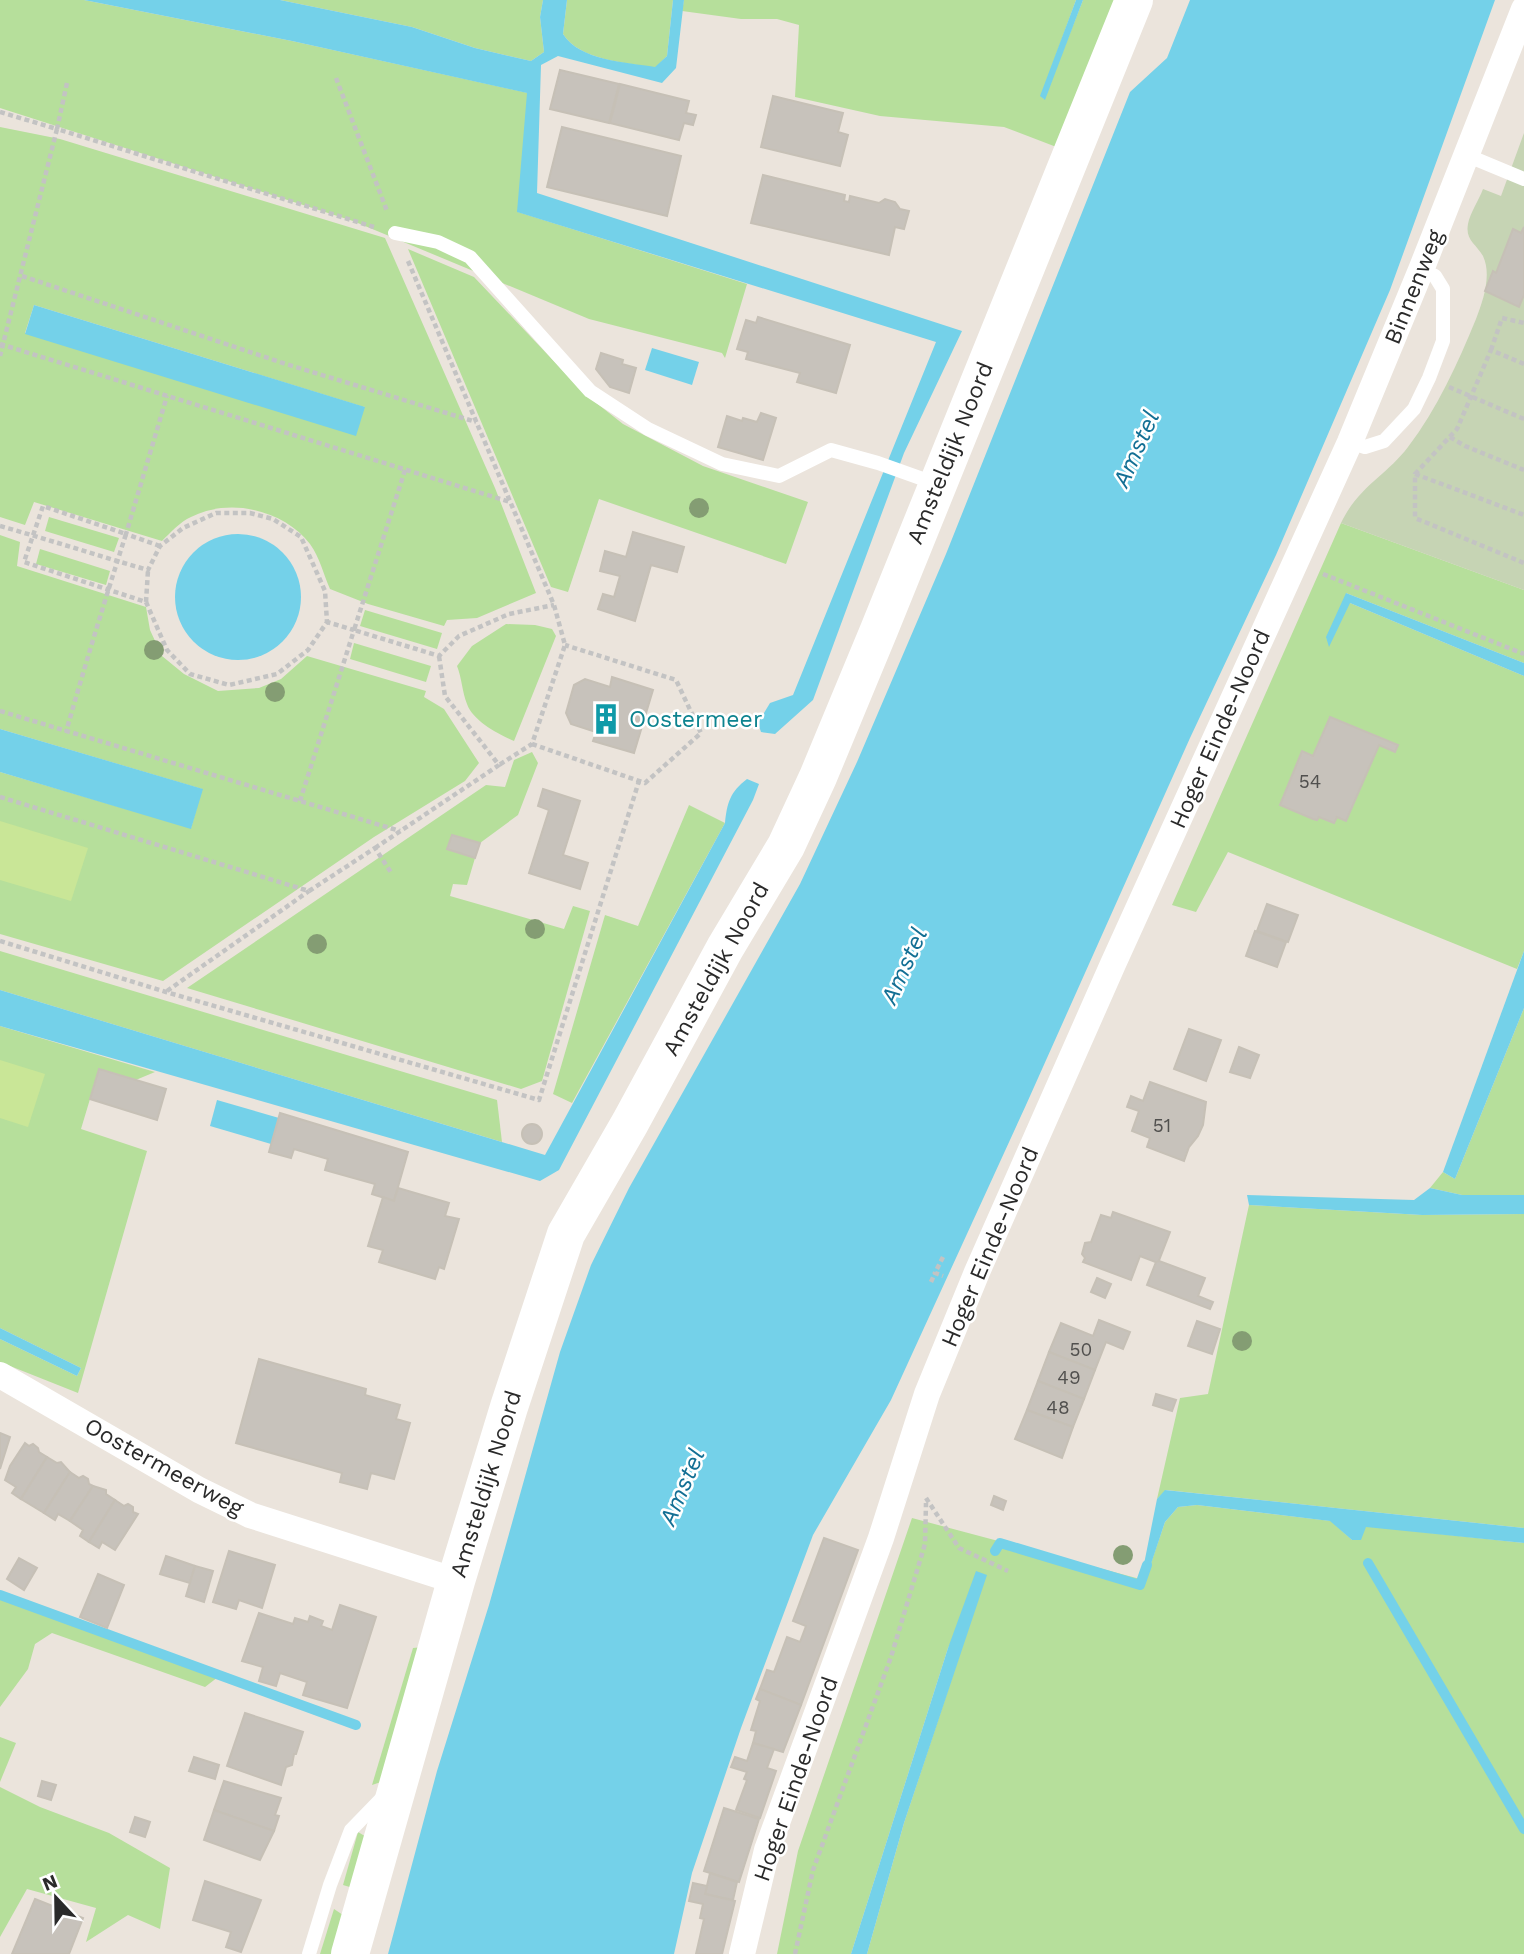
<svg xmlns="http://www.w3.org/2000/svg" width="1524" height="1954" font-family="'Work Sans',sans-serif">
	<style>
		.green { fill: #b6df9b; fill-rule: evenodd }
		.cemetery { fill: #c6d4b4 }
		.pitch { fill: #c9e697 }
		.water { fill: #74d1e9 }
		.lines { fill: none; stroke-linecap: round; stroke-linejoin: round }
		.stream { stroke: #74d1e9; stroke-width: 10 }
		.building { fill: #c7c2bb; stroke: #c6c0b6; stroke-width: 2 }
		.path { stroke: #c3c3c3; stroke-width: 4.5; stroke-dasharray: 5 3.5; stroke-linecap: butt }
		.lane { stroke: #fff; stroke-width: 14 }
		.street { stroke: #fff; stroke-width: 26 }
		.secondary { stroke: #fff; stroke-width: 38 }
		.tree { fill: #849d73 }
		.labels { text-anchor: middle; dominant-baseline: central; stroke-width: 5; stroke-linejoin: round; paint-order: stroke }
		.number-label { font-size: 19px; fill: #51504e }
		.street-label { font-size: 23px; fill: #2a2a2a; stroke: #fff }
		.culture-label { font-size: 23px; fill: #0d838f; stroke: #fff; text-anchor: start }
		.water-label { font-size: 24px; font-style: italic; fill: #136f94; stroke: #fff }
	</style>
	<rect width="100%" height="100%" fill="#ebe4dc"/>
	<!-- green -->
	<g class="green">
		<polygon points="0,0 84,0 292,41 528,93 518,212 747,284 725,358 722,353 589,319 353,221 0,108"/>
		<polygon points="280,0 543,0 540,17 544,52 531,61 475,48 412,27"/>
		<path d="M567,0H673L667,56L655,68C626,62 580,61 563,34Z"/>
		<polygon points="684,0 1076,0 1041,96 1044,99 1083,0 1119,0 1059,148 1004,127 880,116 795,97 799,25 777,19 741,19 682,11"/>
		<path d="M0,127L60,139L385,238L495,488L536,593L477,618L447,620L444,626L368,604L330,589C323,573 320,558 310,544C284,510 230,497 191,517C180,522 171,532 162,541L34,502L25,525L0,517ZM34,305L364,407H365L25,333Z"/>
		<polygon points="408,249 474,277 585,394 623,424 703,466 808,502 786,564 599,499 568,592 551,587"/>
		<polygon points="49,517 119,538 114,552 45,531"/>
		<polygon points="1341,523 1524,590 1524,663 1346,593 1350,603 1524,676 1524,951 1517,969 1228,852 1196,912 1172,905"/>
		<polygon points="0,535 20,542 17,566 146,607 150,630 162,656 184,674 218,691 259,688 281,679 307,656 426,691 424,697 444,709 479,763 465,781 374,837 163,981 0,934 0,772 191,828 202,789 0,729"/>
		<polygon points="40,549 110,571 106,585 36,564"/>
		<polygon points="365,610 442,633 437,649 360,626"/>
		<path d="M506,624L535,625L552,629L556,636L514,741C498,734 473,721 467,704C462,691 462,679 457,666L472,646Z"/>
		<polygon points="354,643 431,666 426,682 350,659"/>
		<polygon points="532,752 538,763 518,815 480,843 453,835 447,849 475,858 467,885 453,884 450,896 564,929 573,906 590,911 542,1081 521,1089 187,988 486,785 505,787 514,760"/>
		<polygon points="689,805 725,823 572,1103 553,1094 605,915 638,926"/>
		<polygon points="0,951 497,1100 502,1142 0,990"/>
		<polygon points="1524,1008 1524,1195 1462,1195 1430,1188 1443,1172 1455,1179"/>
		<polygon points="0,1026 155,1072 90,1099 81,1129 147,1151 78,1393 0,1362 0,1339 77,1376 81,1368 0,1328"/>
		<polygon points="1249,1205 1422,1215 1524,1214 1524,1528 1166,1490 1157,1499 1180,1398 1208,1394"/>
		<polygon points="1197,1505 1331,1521 1352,1540 1366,1526 1524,1543 1524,1954 867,1954 904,1823 986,1575 948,1648 851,1954 777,1954 798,1851 912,1518 1140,1579 1143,1569 1149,1569 1165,1522 1178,1507"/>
		<polygon points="0,1595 218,1677 205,1687 52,1633 35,1644 28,1669 0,1707"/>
		<polygon points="423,1647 381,1782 372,1785 413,1648"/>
		<polygon points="0,1737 16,1743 0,1782"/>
		<polygon points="0,1787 40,1807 109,1833 170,1868 160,1929 128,1915 86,1942 96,1908 27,1889 0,1937"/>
		<polygon points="358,1832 368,1838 353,1888 343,1885"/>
		<polygon points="334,1909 343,1915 332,1954 320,1954"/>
	</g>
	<!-- cemetery -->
	<path class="cemetery" d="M1524,133V590L1341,523C1358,487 1387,475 1408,447C1437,409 1458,363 1476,319C1483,301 1492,275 1483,256C1476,244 1465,240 1468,224C1470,213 1479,200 1483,189L1501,196Z"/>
	<!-- pitch -->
	<g class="pitch">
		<polygon points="0,821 88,848 71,901 0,880"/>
		<polygon points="0,1060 45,1074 28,1127 0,1118"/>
	</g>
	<!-- water -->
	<g class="water">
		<path d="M84,0H280L412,27L475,48L531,61L544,52L540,17L543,0H567L563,34C580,61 626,62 655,67L667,56L673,0H684L676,68L662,83L558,56L541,65L537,193L962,331L904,453L813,700L775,734L761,732L758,723L770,703L793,695L936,342L517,212L527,93L292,41Z"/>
		<polygon points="1076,0 1083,0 1045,100 1040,96"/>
		<polygon points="1190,0 1495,0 1390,290 1276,555 1190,738 1026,1105 891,1400 813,1535 741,1728 692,1873 674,1954 388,1954 437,1771 489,1605 560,1352 591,1265 629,1188 800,884 857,762 946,554 1130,92 1167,58"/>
		<polygon points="34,305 365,407 356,436 25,334"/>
		<polygon points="652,348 699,362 692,385 645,370"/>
		<circle cx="238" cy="597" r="63"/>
		<polygon points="1346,593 1524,663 1524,676 1350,603 1329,647 1326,637"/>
		<polygon points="0,729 203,789 191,829 0,772"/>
		<path d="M747,779L759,784L753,800L559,1170L540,1181L0,1026V990L545,1155L725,823C727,803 730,792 747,779Z"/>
		<polygon points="1524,951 1524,1008 1455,1179 1443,1172"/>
		<polygon points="217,1100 279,1118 271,1144 210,1126"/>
		<polygon points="1430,1188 1462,1195 1524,1195 1524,1214 1422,1215 1249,1205 1247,1195 1414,1200"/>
		<polygon points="0,1328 81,1368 77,1376 0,1339"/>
		<polygon points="1165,1490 1524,1528 1524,1543 1366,1527 1361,1540 1352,1540 1330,1521 1197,1505 1178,1507 1165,1522 1149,1570 1143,1569 1157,1499"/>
		<polygon points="976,1571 987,1575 904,1823 867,1954 851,1954 948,1648"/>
	</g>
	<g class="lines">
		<!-- stream -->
		<g class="stream">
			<polyline points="995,1551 1000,1543 1140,1585 1147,1565"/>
			<polyline points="1368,1563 1524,1829"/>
			<polyline points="0,1595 356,1725"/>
		</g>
	</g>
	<!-- building -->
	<g class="building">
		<polygon points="560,70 619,84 609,123 550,109"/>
		<polygon points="620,84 689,101 686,113 696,115 693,125 684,123 679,140 610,123"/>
		<polygon points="773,96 843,113 838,132 848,135 840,166 761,147"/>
		<polygon points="562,127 681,156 667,216 547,187"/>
		<polygon points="763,175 845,195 844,201 849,202 850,196 879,203 885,199 895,202 900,209 909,211 904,229 895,227 889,255 751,223"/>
		<polygon points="1524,227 1524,295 1519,307 1485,291 1493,271 1496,273 1513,229 1521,233"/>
		<polygon points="758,317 850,345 836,393 797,382 800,373 746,359 748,352 737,349 746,320 756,323"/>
		<polygon points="601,353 623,360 622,364 636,368 629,393 610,387 596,369"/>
		<polygon points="761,413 776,418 763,460 718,447 727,416 742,421 743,418 757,422"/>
		<polygon points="633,532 684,547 677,572 651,565 635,621 598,609 603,594 614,597 620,576 600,571 605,551 626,557"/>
		<polygon points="612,677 653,690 634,753 593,741 596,732 571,724 566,713 574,685 585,679 610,687"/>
		<polygon points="1330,717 1398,745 1395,752 1379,745 1346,821 1337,817 1334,823 1319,817 1317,820 1313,819 1280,805 1302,751 1313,756"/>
		<polygon points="543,789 580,801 563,855 588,863 580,889 529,873 549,810 538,806"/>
		<polygon points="452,835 480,843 475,858 447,849"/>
		<polygon points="1267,904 1298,915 1288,942 1257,931"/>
		<polygon points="1255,931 1286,942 1277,967 1246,956"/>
		<polygon points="1189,1029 1221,1040 1206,1081 1174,1069"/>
		<polygon points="1239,1047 1259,1055 1250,1078 1230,1072"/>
		<polygon points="99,1069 166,1089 157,1120 90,1099"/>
		<polygon points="1150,1082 1206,1102 1203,1125 1198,1136 1189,1147 1184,1161 1147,1147 1150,1138 1132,1131 1139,1111 1127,1107 1131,1096 1143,1101"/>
		<polygon points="280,1113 408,1152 394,1201 372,1194 375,1184 325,1170 328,1159 294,1149 291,1158 269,1152"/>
		<circle cx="532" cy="1134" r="10"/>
		<polygon points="398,1188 449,1203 445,1216 459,1219 444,1269 439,1267 435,1279 379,1262 383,1250 368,1246 383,1197 394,1201"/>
		<polygon points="1113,1212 1170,1232 1158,1263 1140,1256 1131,1280 1083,1262 1085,1258 1082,1254 1085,1243 1091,1242 1101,1215 1111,1218"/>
		<polygon points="1159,1261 1205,1278 1198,1296 1213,1302 1210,1309 1147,1285 1156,1262"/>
		<polygon points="1097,1278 1111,1284 1105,1298 1091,1292"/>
		<polygon points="1099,1320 1130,1332 1123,1349 1106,1342 1095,1370 1049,1352 1061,1323 1093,1336"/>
		<polygon points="1197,1321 1220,1329 1212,1354 1188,1346"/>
		<polygon points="1049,1352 1095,1370 1084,1399 1038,1381"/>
		<polygon points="259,1359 366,1389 365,1395 400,1405 396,1419 410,1423 394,1479 371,1473 367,1489 340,1482 342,1473 236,1443"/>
		<polygon points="1038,1381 1084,1399 1073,1427 1027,1410"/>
		<polygon points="1156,1394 1176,1400 1172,1411 1153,1405"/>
		<polygon points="1027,1410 1073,1427 1062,1458 1015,1439"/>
		<polygon points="0,1433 10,1437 0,1469"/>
		<polygon points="25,1443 29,1446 33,1444 38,1448 39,1452 47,1457 21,1499 12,1493 16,1487 5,1480 10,1466"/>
		<polygon points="47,1457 57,1463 61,1462 70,1472 44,1513 21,1499"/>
		<polygon points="70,1472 79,1478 83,1476 88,1479 89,1484 93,1486 70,1521 58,1514 55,1520 44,1513"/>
		<polygon points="93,1486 106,1490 106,1494 115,1500 89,1542 80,1536 83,1530 70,1521"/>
		<polygon points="994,1496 1006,1501 1003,1510 991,1505"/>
		<polygon points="115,1500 124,1506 128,1504 133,1507 133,1512 138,1514 115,1550 102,1542 99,1548 89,1542"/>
		<polygon points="824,1538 858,1550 801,1705 760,1689 767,1670 774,1672 787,1637 800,1642 806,1626 793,1621"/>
		<polygon points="229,1551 275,1565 262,1608 239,1600 236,1609 213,1602"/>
		<polygon points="166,1556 195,1566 190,1583 160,1574"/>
		<polygon points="19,1558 37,1568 24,1590 7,1579"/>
		<polygon points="195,1566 213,1571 204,1602 186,1596"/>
		<polygon points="98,1574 124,1585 107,1628 80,1617"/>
		<polygon points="340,1605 376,1617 347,1708 303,1695 307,1682 280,1673 276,1686 259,1681 263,1667 242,1661 259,1613 293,1624 295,1618 308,1622 310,1616 323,1621 321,1626 332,1630"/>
		<polygon points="760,1689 801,1705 783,1752 753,1743 756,1731 751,1730 760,1701 756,1699"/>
		<polygon points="245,1713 303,1732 296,1754 294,1754 292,1765 286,1767 281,1785 227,1766"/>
		<polygon points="753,1743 774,1749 767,1768 776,1771 760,1818 736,1810 747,1780 744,1779 747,1772 731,1767 735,1757 747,1761"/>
		<polygon points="194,1757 219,1765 215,1779 189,1771"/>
		<polygon points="42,1781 56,1785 51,1800 38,1796"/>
		<polygon points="224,1781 281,1798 275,1815 279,1816 274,1831 214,1810"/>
		<polygon points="724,1808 759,1819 739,1882 704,1871"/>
		<polygon points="214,1810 274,1831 260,1860 204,1840"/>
		<polygon points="135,1817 150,1822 145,1837 130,1832"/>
		<polygon points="710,1873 737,1882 733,1900 705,1894"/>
		<polygon points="205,1881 261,1900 241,1952 226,1947 231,1932 193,1920"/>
		<polygon points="693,1883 707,1886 705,1894 735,1901 722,1954 696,1954 704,1919 700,1918 703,1904 689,1901"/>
		<polygon points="35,1899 83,1918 69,1954 12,1954"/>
	</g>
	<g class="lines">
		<!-- path -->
		<g class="path">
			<polyline points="336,78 387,211"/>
			<polyline points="67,83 57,129 374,227"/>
			<polyline points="0,112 57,129 0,356"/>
			<polyline points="408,261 554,605 565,645 532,744 499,765"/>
			<polyline points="22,276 286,364 476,422"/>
			<polyline points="0,344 510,502"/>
			<polyline points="1491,350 1502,318 1524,323"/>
			<polyline points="1524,364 1491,350 1457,429 1415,474 1415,518 1524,563"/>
			<polyline points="1449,387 1524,419"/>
			<polyline points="1450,437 1465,446 1524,470"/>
			<polyline points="405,470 354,630 439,656 459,636 509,614 554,605"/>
			<polyline points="1415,474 1524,515"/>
			<path d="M0,526C50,540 99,556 148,570L160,546L183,528L216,513H250L273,519L301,537L325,591L327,622L308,650L277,674L229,685L190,674L167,650L146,602L24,562L43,506L126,534C105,600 85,665 66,732"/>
			<polyline points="160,546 126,534 167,396"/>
			<polyline points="1323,574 1524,654"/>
			<polyline points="146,602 148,570"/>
			<polyline points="0,711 400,831"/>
			<polyline points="532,744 645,783 701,733 676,680 565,645"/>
			<polyline points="0,797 309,891 375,848 392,874"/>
			<polyline points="300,801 354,630 327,622"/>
			<polyline points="375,848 499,765 445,696 439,656"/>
			<polyline points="0,941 166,992 539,1100 639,781"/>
			<polyline points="167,991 309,891"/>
			<polyline points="943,1257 935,1273 943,1276"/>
			<polyline points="931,1282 935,1273"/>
			<polyline points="926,1498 959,1548 1008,1571"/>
			<polyline points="795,1954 813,1870 891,1657 925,1544 926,1503"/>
		</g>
		<!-- lane -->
		<g class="lane">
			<polyline points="1466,155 1524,179"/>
			<polyline points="395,233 438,242 470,257 590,391 648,429 722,464 779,476 831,450 878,463 937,484"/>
			<polyline points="1350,442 1365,447 1384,441 1414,409 1429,378 1443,341 1443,289 1435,276 1421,270"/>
			<polyline points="309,1954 330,1885 351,1830 383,1797"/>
		</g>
		<!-- street -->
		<g class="street">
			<polyline points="0,1375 199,1490 250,1515 456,1581"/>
			<polyline points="742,1954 767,1850 881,1538 927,1394 977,1272 1113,964 1350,442 1421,270 1524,9"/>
		</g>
		<!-- secondary -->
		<polyline class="secondary" points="350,1954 456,1581 509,1407 566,1234 630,1123 725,948 786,846 818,777 879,630 1134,0"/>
	</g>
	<!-- trees -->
	<g class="tree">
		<circle cx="699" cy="508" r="10"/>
		<circle cx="154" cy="650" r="10"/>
		<circle cx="275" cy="692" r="10"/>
		<circle cx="535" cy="929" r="10"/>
		<circle cx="317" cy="944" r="10"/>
		<circle cx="1242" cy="1341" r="10"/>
		<circle cx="1123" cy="1555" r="10"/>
	</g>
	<!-- icons -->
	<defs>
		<symbol id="building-bare" viewBox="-9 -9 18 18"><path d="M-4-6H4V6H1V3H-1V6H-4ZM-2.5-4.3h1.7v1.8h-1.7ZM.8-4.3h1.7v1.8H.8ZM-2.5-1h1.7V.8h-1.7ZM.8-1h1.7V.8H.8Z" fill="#0f9aa8" stroke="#fff" stroke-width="2.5" paint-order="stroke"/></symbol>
	</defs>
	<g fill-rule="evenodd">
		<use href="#building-bare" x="584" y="697" width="44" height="44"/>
	</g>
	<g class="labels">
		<!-- number labels -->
		<g class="number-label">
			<text x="1310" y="781">54</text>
			<text x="1162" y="1125">51</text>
			<text x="1081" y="1349">50</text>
			<text x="1069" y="1377">49</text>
			<text x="1058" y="1407">48</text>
		</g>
		<!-- street labels -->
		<g class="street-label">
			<text transform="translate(1414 287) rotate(-68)">Binnenweg</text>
			<text transform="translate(950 453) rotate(-68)">Amsteldijk Noord</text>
			<text transform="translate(1220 729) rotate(-66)">Hoger Einde-Noord</text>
			<text transform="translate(716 969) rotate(-61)">Amsteldijk Noord</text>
			<text transform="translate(990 1247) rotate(-67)">Hoger Einde-Noord</text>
			<text transform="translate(164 1467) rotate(29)">Oostermeerweg</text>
			<text transform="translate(486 1484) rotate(-73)">Amsteldijk Noord</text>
			<text transform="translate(796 1779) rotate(-71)">Hoger Einde-Noord</text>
		</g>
		<!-- culture labels -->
		<g class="culture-label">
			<text x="629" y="719">Oostermeer</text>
		</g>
		<!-- water labels -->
		<g class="water-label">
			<text transform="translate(1136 449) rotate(-66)">Amstel</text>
			<text transform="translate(904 966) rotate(-66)">Amstel</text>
			<text transform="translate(682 1487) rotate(-67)">Amstel</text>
		</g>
	</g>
	<!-- north arrow -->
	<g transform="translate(56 1898) rotate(338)" stroke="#ffffff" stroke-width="5" paint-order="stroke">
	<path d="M0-5L12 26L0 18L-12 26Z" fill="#2a2a2a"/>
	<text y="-10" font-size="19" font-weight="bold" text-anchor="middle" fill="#2a2a2a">N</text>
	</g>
</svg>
